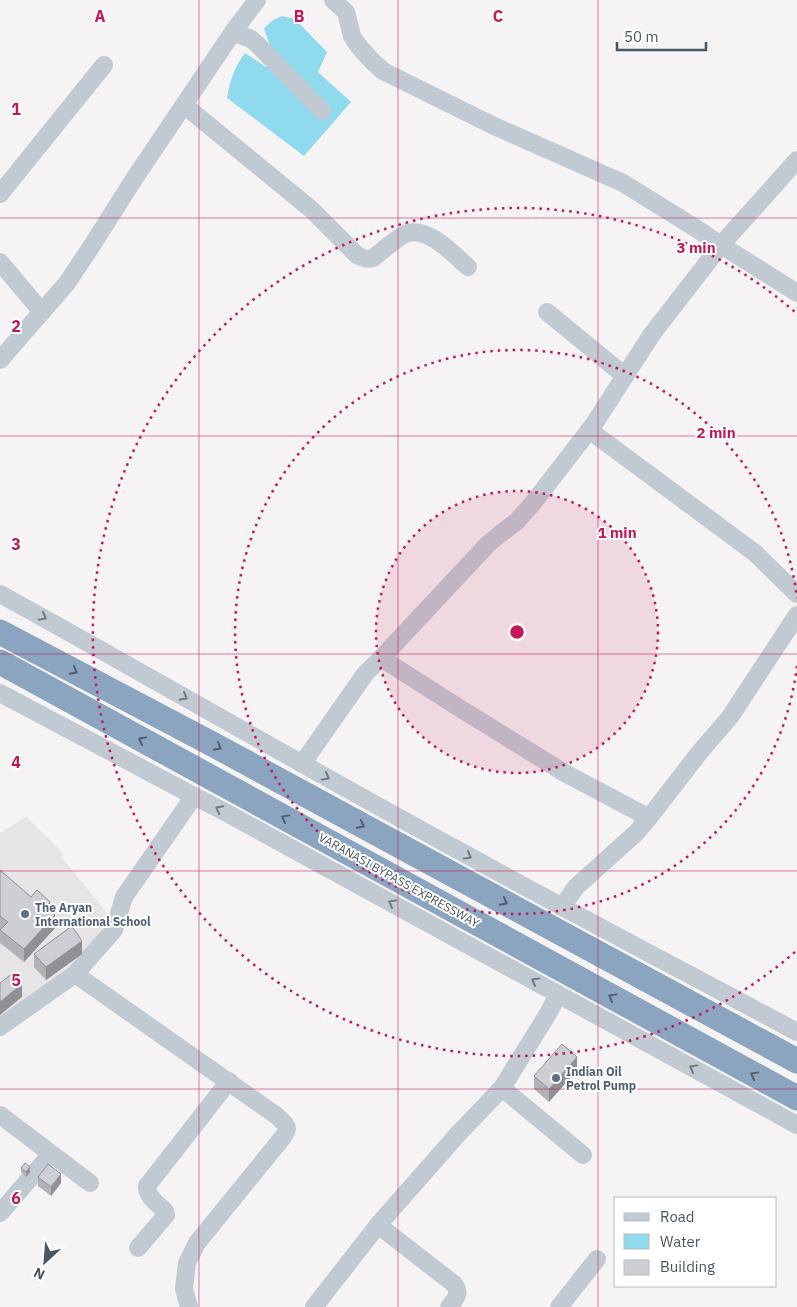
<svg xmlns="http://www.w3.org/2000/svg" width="797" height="1307" font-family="'IBM Plex Sans',sans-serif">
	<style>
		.education { fill: #e6e4e5 }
		.water { fill: #90daee }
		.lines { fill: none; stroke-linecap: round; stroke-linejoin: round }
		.minor { stroke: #c1cad2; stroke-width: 18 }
		.highway { stroke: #8ba5c1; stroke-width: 25 }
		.wall { fill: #b0b2b7 }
		.shaded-wall { fill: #909195 }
		.building { fill: #cdcfd5; stroke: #909195 }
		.oneway { stroke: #6e7983 }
		.oneway2 { stroke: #505e6b }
		.grid { fill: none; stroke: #c2185b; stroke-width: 1; stroke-opacity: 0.55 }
		.ring { fill: none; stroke: #c2185b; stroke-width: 2.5; stroke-dasharray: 2.5 5 }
		.service-dot { fill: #5c6f8a; stroke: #fff; stroke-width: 2 }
		.labels { text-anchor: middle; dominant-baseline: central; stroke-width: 4; stroke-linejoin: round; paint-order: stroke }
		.street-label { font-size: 12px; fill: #4a5661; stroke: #fff }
		.service-label { font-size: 12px; font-weight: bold; fill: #4e5e75; stroke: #fff; text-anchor: start }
		.grid-label { font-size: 16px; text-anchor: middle; font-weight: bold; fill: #c2185b; stroke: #fff; stroke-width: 4; stroke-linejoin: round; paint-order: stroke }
		.centre { fill: #c2185b; stroke: #fff; stroke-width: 2.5 }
		.ring-label { font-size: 15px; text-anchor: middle; font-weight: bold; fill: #c2185b; stroke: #fff; stroke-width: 4; stroke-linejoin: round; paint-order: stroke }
	</style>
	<rect width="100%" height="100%" fill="#f5f3f3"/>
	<!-- education -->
	<polygon class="education" points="26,817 62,852 62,858 108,914 97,941 88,952 0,1019 0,833"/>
	<!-- water -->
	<path class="water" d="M282,16L295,19L327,52L318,72L351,102L304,156L227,98C230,80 234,68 245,53L266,67L273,55L264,28L273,20Z"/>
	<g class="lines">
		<!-- minor -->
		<g class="minor">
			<polyline points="333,0 346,12 352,36 357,44 371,60 383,71 492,125 623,183 697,229 721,245 797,293"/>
			<polyline points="233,32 251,39 258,45 322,111"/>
			<path d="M184,105L312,210L357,255C363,258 367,260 373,258C381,252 400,235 408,233C429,227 454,255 468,267"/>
			<polyline points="0,194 104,65"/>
			<polyline points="0,262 42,312"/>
			<polyline points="547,312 625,376"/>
			<polyline points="0,360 67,283 91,247 134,179 233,32 257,0"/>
			<polyline points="589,430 755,553 797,594"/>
			<path d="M0,594C156,680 310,770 467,855C576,915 687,973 797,1032"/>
			<polyline points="381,658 461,709 563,772 642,814 648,819"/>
			<polyline points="0,693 194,796 225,812 797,1125"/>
			<polyline points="302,764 365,674 388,651 489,543 517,521 533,503 594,424 652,334 721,245 797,160"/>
			<polyline points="562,907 576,887 637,832 655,810 699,753 730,717 797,615"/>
			<polyline points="0,1027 75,974"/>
			<polyline points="502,1088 583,1155"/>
			<polyline points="0,1115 90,1183"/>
			<polyline points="0,1213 51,1154"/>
			<path d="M378,1225L454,1284C461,1294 456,1298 449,1307"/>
			<path d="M138,1248L166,1215L165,1211C158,1204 146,1196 147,1186L229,1081"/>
			<polyline points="189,1307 184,1289 187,1263 197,1243 283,1137 286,1132 287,1128 285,1124 277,1116 75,974 114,930 124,897 194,796"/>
			<polyline points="314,1307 378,1225 458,1134 502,1088 549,1012 558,994"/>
			<polyline points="559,1307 597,1259"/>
		</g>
		<!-- highway -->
		<g class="highway">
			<polyline points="0,632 214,745 797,1061"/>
			<polyline points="0,662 797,1098"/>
		</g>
	</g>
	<!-- wall -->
	<g class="wall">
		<polygon points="0,870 31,897 50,912 55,928 24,962 0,943 0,930 1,930 0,929"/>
		<polygon points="34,954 82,954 46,980 34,967"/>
		<polygon points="577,1070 549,1102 534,1089 534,1076"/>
		<polygon points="21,1168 30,1172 26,1177 21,1172"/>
		<polygon points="38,1177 61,1183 51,1196 38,1186"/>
	</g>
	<!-- shaded-wall -->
	<g class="shaded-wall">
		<polygon points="50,902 50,915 45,908"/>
		<polygon points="55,915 55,928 24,962 24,949"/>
		<polygon points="82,941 82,954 46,980 46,967"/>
		<polygon points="22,984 22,997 0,1015 0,1002"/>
		<polygon points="577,1057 577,1070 549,1102 549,1089"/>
		<polygon points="30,1167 30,1172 26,1177 26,1172"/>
		<polygon points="61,1174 61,1183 51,1196 51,1187"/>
	</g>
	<!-- building -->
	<g class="building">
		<polygon points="0,870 31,897 37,890 50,902 45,908 55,915 24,949 0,930 8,922 0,916"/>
		<polygon points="72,926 82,941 46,967 34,954"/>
		<polygon points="13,973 22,984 0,1002 0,983"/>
		<polygon points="562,1044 577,1057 549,1089 534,1076"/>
		<polygon points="25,1163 30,1167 26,1172 21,1168"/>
		<polygon points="48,1164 61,1174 51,1187 38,1177"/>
	</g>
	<!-- one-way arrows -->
	<defs><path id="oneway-chevron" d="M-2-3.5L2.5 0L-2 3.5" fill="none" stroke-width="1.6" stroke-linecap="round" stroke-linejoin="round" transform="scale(1.25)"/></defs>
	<g class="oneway">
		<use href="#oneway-chevron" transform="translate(43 617) rotate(29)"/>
		<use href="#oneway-chevron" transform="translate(184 697) rotate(30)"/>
		<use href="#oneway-chevron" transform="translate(326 777) rotate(29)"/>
		<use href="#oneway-chevron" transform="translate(219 809) rotate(-153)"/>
		<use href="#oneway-chevron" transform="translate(468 856) rotate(29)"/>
		<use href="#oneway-chevron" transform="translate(392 903) rotate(-151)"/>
		<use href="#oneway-chevron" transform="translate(535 981) rotate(-151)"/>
		<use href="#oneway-chevron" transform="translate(693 1068) rotate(-151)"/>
	</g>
	<g class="oneway2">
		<use href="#oneway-chevron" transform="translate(74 671) rotate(28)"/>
		<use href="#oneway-chevron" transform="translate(142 740) rotate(-151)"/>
		<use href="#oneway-chevron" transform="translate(218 747) rotate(28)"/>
		<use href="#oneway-chevron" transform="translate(285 818) rotate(-151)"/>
		<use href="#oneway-chevron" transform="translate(361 825) rotate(28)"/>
		<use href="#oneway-chevron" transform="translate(504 902) rotate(28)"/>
		<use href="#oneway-chevron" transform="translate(612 997) rotate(-151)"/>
		<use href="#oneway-chevron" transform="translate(754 1075) rotate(-151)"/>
	</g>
	<!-- grid -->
	<path class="grid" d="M199,0V1307M398,0V1307M598,0V1307M0,218H797M0,436H797M0,654H797M0,871H797M0,1089H797"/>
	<!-- distance rings -->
	<circle cx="517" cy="632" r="141" fill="#c2185b" fill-opacity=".12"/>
	<g class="ring">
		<circle cx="517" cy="632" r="141"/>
		<path d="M797 666A282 282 0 1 1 797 598"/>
		<path d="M795 952A424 424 0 1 1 795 312"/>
	</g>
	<!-- markers -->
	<g class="service-dot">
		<circle cx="25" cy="914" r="5"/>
		<circle cx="556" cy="1078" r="5"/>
	</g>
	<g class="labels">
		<!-- street labels -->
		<g class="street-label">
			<text transform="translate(399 880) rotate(29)">VARANASI BYPASS EXPRESSWAY</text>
		</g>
		<!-- service labels -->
		<g class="service-label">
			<text x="35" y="907">The Aryan<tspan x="35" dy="14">International School</tspan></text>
			<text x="566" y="1071">Indian Oil<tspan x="566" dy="14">Petrol Pump</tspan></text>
		</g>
	</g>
	<g class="grid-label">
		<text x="100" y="22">A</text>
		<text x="299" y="22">B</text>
		<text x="498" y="22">C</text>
		<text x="16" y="115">1</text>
		<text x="16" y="332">2</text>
		<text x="16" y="550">3</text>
		<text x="16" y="768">4</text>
		<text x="16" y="986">5</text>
		<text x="16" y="1204">6</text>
	</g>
	<circle cx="517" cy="632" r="8" class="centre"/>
	<g class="ring-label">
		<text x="696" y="253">3 min</text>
		<text x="716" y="438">2 min</text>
		<text x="617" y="538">1 min</text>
	</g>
	<!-- legend -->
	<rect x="614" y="1197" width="162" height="90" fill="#ffffff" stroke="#b7bbc0"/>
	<rect x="624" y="1213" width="25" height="8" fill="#c1cad2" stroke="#b7bbc0"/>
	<text x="660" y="1222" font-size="15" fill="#4a5661">Road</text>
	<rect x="624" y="1234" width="25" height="15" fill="#90daee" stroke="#b7bbc0"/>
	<text x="660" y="1247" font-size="15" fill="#4a5661">Water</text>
	<rect x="624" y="1260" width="25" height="15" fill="#cdcfd5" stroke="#b7bbc0"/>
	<text x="660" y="1272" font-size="15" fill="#4a5661">Building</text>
	<!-- north arrow -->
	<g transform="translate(45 1262) rotate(206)" stroke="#ffffff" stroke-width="4" paint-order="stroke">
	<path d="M0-4L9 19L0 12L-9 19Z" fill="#4a5661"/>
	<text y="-8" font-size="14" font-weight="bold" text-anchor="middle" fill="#4a5661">N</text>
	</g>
	<!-- scale -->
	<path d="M617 42v8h89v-8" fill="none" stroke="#4a5661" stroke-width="2.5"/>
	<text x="624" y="42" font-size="15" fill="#4a5661" stroke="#ffffff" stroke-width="4" paint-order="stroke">50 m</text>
</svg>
